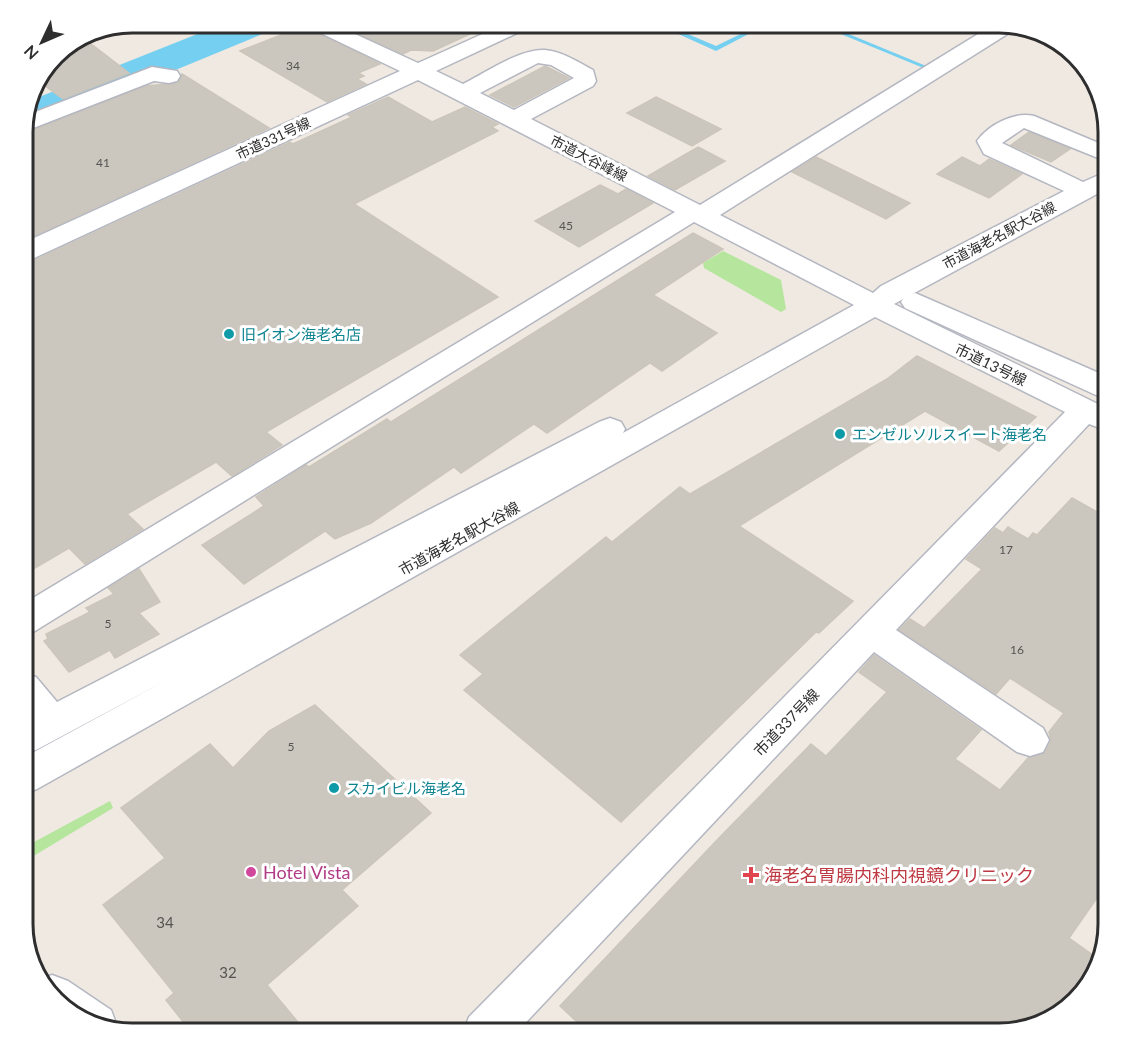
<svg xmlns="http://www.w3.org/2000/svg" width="1131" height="1056" font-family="Lato,'Noto Sans JP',sans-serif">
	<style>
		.green { fill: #b6e59e }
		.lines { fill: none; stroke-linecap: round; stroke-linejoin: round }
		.stream { fill: #75cff0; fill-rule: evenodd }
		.river { fill: #75cff0; fill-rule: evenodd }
		.building { fill: #cbc7bf; stroke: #cbc5ba; stroke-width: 1.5 }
		.minor-casing { stroke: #b4b7c1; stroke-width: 3 }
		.minor { fill: #fff; fill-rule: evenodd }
		.culture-dot { fill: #0f9aa8; stroke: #fff; stroke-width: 2 }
		.hotel-dot { fill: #d1479c; stroke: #fff; stroke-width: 2 }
		.health-dot { fill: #e0444e; stroke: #fff; stroke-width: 2 }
		.labels { text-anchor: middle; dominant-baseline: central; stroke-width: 6; stroke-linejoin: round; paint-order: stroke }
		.number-label { font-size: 12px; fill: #555452 }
		.far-street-label { font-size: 14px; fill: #2e2e2e; stroke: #fff }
		.culture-label { font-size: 15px; fill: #0d838f; stroke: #fff; text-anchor: start }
		.street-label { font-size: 15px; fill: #2e2e2e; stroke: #fff }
		.near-number-label { font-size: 15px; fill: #555452 }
		.near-hotel-label { font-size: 18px; fill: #b23c85; stroke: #fff; text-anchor: start }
		.near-health-label { font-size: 18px; fill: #be3a42; stroke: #fff; text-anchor: start }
		.rim { fill: none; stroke: #2e2e2e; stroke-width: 3 }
	</style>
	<rect width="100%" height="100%" fill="#efe9e1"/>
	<!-- green -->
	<g class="green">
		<polygon points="723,251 781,280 786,309 781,312 704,268 703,263"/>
		<polygon points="110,801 113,808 27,860 23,855 23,848"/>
	</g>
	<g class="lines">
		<!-- stream -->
		<g class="stream">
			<polygon points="654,23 662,23 716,46 763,23 770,23 716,51"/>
			<polygon points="814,23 822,23 931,68 926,69"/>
		</g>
		<!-- river -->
		<polygon class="river" points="225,23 276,23 270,31 40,126 23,129 29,101"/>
	</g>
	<!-- building -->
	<g class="building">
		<polygon points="335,23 494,23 433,51 411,50 403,54"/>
		<polygon points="304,26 380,64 358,73 364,76 357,79 366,84 327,102 240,51"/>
		<polygon points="86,40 129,73 63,99 37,80 59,50"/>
		<polygon points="545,66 569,78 514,107 490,95"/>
		<polygon points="182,74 269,128 23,241 23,134 146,86 178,83"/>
		<polygon points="388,97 432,122 465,107 498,124 492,127 498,131 354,204 498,297 266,432 282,445 232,476 216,462 127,514 143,529 85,564 69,548 23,575 23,263 33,261 290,142 293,144 352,117 348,115"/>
		<polygon points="656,97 721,129 692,146 627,113"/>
		<polygon points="1029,132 1070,149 1051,162 1011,145"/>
		<polygon points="698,147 725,161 675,190 648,176"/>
		<polygon points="816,157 910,203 886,219 792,172"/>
		<polygon points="962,157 980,166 989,159 1022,174 989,198 937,174"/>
		<polygon points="600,185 618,194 626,189 653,203 579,247 535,221"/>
		<polygon points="693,233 723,249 653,295 717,333 662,371 650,363 547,433 534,424 461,473 454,467 371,523 335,539 325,531 244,584 202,545 264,506 256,497 306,465 309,467 387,419 391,422"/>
		<polygon points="917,356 1036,417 999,451 925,411 739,526 853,601 819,633 816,632 621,822 464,690 483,674 460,655 606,537 612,542 680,487 690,494 887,379"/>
		<polygon points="1072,498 1108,518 1108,840 1096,856 1108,864 1108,882 1069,938 1101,961 1076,1002 1006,1033 589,1033 560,1006 718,839 811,744 826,756 887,692 859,672 874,655 981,730 955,759 1000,790 1028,758 1045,753 1051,741 1049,732 1064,713 1010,678 996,694 899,630 910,619 924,628 982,569 966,559 995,528 1003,533 1008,527 1028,539 1033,533 1037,535"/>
		<polygon points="139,569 160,602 139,613 159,634 115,658 110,650 69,672 44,641 48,639 46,634 90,612 86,608 114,594 108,588"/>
		<polygon points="315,705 431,813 342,890 358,906 267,985 307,1033 192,1033 166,1000 174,993 103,905 165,858 121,808 210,744 233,768 269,731"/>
	</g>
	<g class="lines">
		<defs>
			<g id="minor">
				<path d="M305,23H331L418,63L507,23H533L530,27L436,71L463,84C485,73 521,48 545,50C563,52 578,62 593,70L596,81L593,86L531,119L700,205L996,23H1006L1017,28L720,215L873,293L881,286L1064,191L984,154L977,141C988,125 1015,111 1034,116L1108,147V162L1024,128L1002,143L1083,182L1108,171V188L894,304L1108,409V431L1089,424L896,630L1043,728L1049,740L1043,752L1030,756L1017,752L874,652L516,1033H463L469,1017L1065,412L875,317L37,789L23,794V758L165,681L36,750L23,754V720L26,718L23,715V673L36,677L57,702L599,422L610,418L621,422L625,429L623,433L854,305L694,222L35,631L23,635V604L675,212L418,80L32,259L23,261V243L400,71L308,27ZM538,63L551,65L574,78L514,110L480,93Z"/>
				<polygon points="152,67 177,71 180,76 177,81 169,83 154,81 23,132 25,116"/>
				<polygon points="915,293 1108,377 1108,399 1098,396 905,308 901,302 905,296"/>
				<polygon points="52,975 68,981 111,1010 117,1026 116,1030 90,1025 54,1001 44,978"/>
			</g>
		</defs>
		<!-- minor casing -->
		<use href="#minor" class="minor-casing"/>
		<!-- minor -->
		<use href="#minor" class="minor"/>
	</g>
	<!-- markers -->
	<g class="culture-dot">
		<circle cx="229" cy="334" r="6"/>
		<circle cx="840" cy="434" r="6"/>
		<circle cx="334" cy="788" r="6"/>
	</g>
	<circle class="hotel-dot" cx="251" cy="872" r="6"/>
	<path class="health-dot" d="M748 866h6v6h6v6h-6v6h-6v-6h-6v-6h6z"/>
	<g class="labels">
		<!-- number labels -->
		<g class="number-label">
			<text x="293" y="65">34</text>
			<text x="103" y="162">41</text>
			<text x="566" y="225">45</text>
			<text x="1006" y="549">17</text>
			<text x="108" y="623">5</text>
			<text x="1017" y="649">16</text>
			<text x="291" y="746">5</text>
		</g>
		<!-- far-street labels -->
		<g class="far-street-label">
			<text transform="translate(273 138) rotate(-25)">市道331号線</text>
			<text transform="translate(589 158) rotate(27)">市道大谷峰線</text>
			<text transform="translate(999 235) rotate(-28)">市道海老名駅大谷線</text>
		</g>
		<!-- culture labels -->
		<g class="culture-label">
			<text x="241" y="334">旧イオン海老名店</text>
			<text x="852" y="434">エンゼルソルスイート海老名</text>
			<text x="346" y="788">スカイビル海老名</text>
		</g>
		<!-- street labels -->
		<g class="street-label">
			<text transform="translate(991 364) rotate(26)">市道13号線</text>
			<text transform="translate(459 538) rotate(-29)">市道海老名駅大谷線</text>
			<text transform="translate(786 722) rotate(-46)">市道337号線</text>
		</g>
		<!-- near-number labels -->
		<g class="near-number-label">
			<text x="165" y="922">34</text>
			<text x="228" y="972">32</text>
		</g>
		<!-- near-hotel labels -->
		<g class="near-hotel-label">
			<text x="263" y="872">Hotel Vista</text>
		</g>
		<!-- near-health labels -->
		<g class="near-health-label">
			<text x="764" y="875">海老名胃腸内科内視鏡クリニック</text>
		</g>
	</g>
	<!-- crop -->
	<path d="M0 0H1131V1056H0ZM132 33H999A99 99 0 0 1 1098 132V924A99 99 0 0 1 999 1023H132A99 99 0 0 1 33 924V132A99 99 0 0 1 132 33Z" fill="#fff" fill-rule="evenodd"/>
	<path class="rim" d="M132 33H999A99 99 0 0 1 1098 132V924A99 99 0 0 1 999 1023H132A99 99 0 0 1 33 924V132A99 99 0 0 1 132 33Z"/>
	<!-- north arrow -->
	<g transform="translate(42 42) rotate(226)" stroke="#ffffff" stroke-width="4.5" paint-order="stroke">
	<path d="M0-4.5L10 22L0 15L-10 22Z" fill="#2e2e2e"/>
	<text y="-9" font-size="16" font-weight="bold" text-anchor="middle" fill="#2e2e2e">N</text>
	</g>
</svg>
